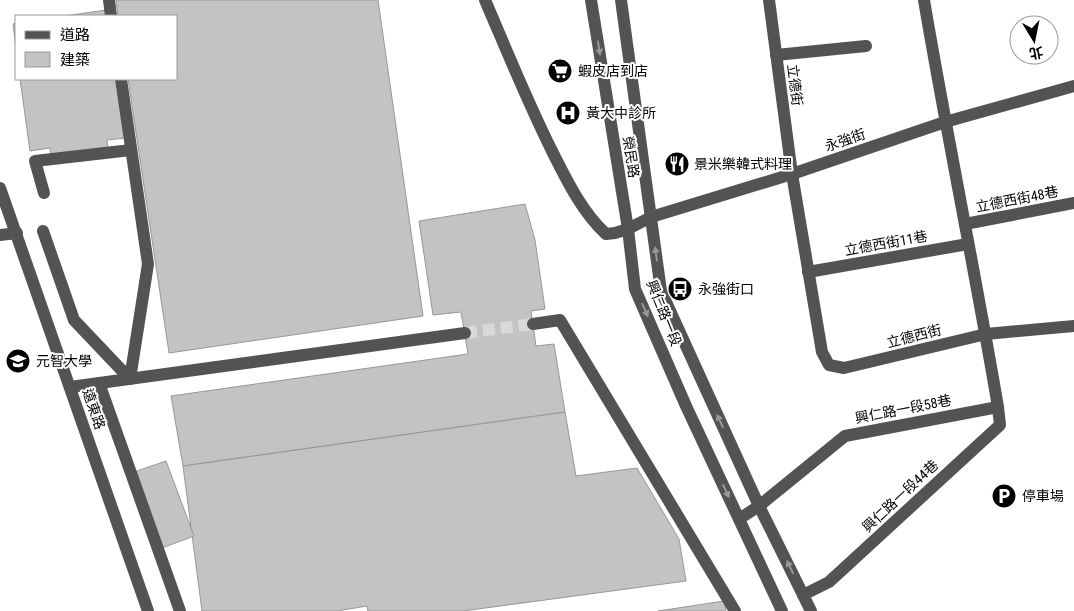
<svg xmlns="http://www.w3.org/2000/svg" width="1074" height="611" font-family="'Roboto Condensed','Noto Sans TC',sans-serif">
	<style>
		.building { fill: #c3c3c3; stroke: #979797 }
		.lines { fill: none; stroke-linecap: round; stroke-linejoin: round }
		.minor-tunnel { stroke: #d9d9d9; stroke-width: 12; stroke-dasharray: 12 6; stroke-linecap: butt }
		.minor { stroke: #535353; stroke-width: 12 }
		.oneway { fill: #989898 }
		.labels { text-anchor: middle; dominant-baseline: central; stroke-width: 4; stroke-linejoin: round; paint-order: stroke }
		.poi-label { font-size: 14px; fill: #000; stroke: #fff; text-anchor: start }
		.street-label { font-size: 14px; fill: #000; stroke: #fff }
	</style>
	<rect width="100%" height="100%" fill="#fff"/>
	<!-- building -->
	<g class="building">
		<polygon points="116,0 378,0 423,316 169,353 128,79 176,79 176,16 118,16"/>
		<polygon points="106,10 107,16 64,16"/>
		<polygon points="16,23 16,49 13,24"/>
		<polygon points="20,79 116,79 125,138 107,140 108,148 51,156 50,148 30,151"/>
		<polygon points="525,204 535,240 545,309 531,311 536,346 554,344 565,412 183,466 171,396 468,354 461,312 433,315 419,221"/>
		<polygon points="565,412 576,476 637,468 679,539 686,581 463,611 368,611 367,606 337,611 202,611 183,466"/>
		<polygon points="166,461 194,536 162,548 134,472"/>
		<polygon points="724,601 726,611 658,611"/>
	</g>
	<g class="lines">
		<!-- minor-tunnel -->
		<polyline class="minor-tunnel" points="465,333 533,324"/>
		<!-- minor -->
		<g class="minor">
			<polyline points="109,0 111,16"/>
			<path d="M485,0C507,51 527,101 552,151C566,179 582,212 606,234L615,233L628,229L651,217L792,174L945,122L1074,86"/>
			<polyline points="591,0 628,229 635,289 686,406 782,611"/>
			<polyline points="621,0 661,291 759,506 811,611"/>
			<polyline points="769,0 792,174 822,352 829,365 844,368 986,334 1074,326"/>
			<polyline points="776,55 866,46"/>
			<polyline points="121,79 148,264 130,379"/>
			<polyline points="0,188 148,611"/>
			<polyline points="44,193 35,161 131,150"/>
			<polyline points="965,224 1074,203"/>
			<polyline points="43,231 74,320 130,379"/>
			<polyline points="0,235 17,233"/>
			<polyline points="808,272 968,244"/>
			<polyline points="533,324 560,320 735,611"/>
			<polyline points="99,383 180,611"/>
			<polyline points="70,387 465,333"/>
			<path d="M739,519L759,506L845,436L998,407C975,271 947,136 924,0"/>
			<polyline points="803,595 829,582 1000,425 998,407"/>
		</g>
	</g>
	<!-- one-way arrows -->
	<defs><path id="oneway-solid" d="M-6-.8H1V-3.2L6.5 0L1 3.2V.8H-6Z" transform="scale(1.25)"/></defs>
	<g class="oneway">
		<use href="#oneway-solid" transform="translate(599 48) rotate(81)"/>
		<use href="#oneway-solid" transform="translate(656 254) rotate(-98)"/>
		<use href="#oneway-solid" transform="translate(645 310) rotate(66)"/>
		<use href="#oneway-solid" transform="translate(720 421) rotate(-115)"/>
		<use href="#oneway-solid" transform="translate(726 491) rotate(65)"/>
		<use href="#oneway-solid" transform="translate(790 567) rotate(-116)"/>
	</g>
	<!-- icons -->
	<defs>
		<symbol id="supermarket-disc" viewBox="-11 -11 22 22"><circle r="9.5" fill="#000" stroke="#fff"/><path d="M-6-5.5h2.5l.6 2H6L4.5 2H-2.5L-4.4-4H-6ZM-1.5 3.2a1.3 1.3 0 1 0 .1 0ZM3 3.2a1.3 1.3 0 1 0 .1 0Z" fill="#fff"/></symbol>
		<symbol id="hospital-disc" viewBox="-11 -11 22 22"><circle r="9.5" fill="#000" stroke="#fff"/><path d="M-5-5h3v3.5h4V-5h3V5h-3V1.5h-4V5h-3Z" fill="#fff"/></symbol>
		<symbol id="restaurant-disc" viewBox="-11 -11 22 22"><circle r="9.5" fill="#000" stroke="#fff"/><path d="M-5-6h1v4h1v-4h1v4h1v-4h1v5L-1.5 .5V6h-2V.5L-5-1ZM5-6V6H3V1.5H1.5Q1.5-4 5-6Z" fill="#fff"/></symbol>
		<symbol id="bus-disc" viewBox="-11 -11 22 22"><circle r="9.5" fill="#000" stroke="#fff"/><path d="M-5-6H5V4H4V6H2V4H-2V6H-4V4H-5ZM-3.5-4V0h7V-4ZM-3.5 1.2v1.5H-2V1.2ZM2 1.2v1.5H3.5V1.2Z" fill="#fff"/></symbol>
		<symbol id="university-disc" viewBox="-11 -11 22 22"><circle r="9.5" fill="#000" stroke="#fff"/><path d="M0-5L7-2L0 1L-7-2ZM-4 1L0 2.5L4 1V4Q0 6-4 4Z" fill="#fff"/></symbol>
		<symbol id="parking-disc" viewBox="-11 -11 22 22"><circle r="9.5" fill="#000" stroke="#fff"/><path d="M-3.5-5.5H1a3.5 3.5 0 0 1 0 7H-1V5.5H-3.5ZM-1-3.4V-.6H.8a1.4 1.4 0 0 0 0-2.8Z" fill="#fff"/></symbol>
	</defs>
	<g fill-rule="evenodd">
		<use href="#supermarket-disc" x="546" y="57" width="28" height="28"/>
		<use href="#hospital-disc" x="554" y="99" width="28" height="28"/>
		<use href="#restaurant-disc" x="663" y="150" width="28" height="28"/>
		<use href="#bus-disc" x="666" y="275" width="28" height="28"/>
		<use href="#university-disc" x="4" y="347" width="28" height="28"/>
		<use href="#parking-disc" x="990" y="482" width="28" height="28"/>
	</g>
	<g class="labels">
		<!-- poi labels -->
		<g class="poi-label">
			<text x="578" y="71">蝦皮店到店</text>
			<text x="586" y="113">黃大中診所</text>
			<text x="694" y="164">景米樂韓式料理</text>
			<text x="698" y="289">永強街口</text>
			<text x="36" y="361">元智大學</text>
			<text x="1022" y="496">停車場</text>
		</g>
		<!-- street labels -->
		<g class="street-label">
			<text transform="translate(795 85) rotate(83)">立德街</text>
			<text transform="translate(845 140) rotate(-19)">永強街</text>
			<text transform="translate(631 157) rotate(81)">榮民路</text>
			<text transform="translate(1017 199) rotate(-11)">立德西街48巷</text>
			<text transform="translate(886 243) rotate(-10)">立德西街11巷</text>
			<text transform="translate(664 313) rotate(68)">興仁路一段</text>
			<text transform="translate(914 336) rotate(-14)">立德西街</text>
			<text transform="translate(94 409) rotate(71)">遠東路</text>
			<text transform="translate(903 409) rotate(-11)">興仁路一段58巷</text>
			<text transform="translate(900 496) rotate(-43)">興仁路一段44巷</text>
		</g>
	</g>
	<!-- legend -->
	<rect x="15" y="15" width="162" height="65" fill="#ffffff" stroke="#999999"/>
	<rect x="25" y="31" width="25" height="8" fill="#535353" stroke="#999999"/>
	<text x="60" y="40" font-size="15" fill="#000000">道路</text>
	<rect x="25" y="52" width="25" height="15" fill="#c3c3c3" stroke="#999999"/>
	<text x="60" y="65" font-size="15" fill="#000000">建築</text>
	<!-- north arrow -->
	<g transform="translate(1034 40) rotate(170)"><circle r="24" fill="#ffffff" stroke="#999999"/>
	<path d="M0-4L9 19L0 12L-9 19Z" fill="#000000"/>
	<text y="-8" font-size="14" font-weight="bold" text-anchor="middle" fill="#000000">北</text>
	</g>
</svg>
